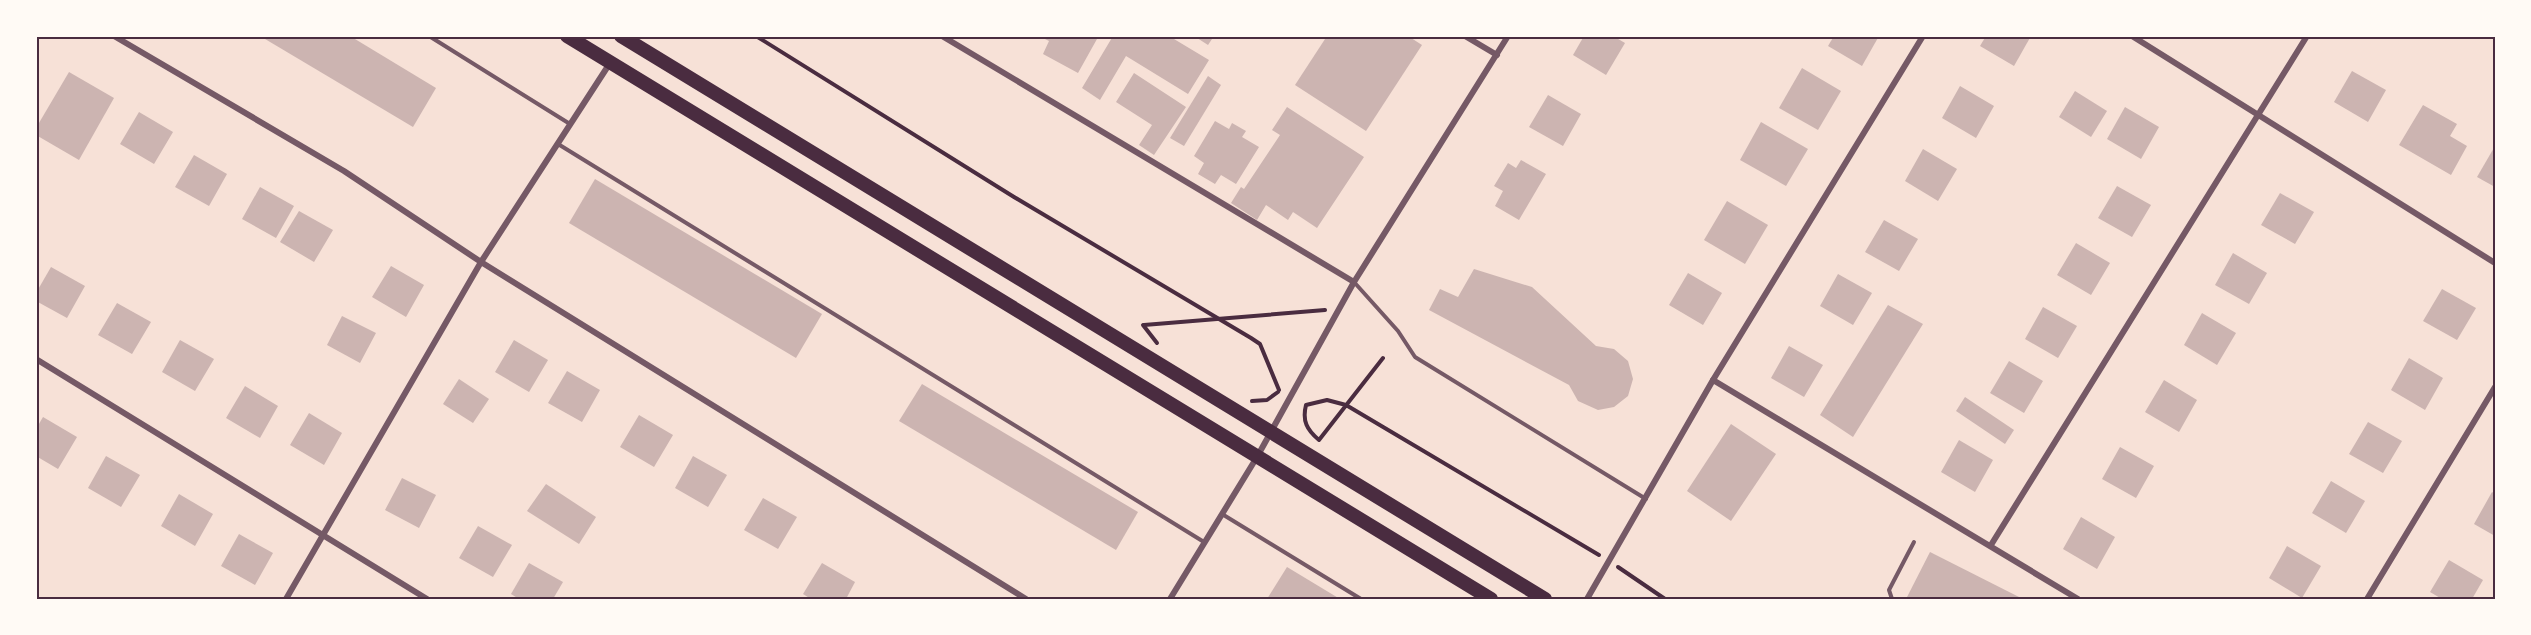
<svg xmlns="http://www.w3.org/2000/svg" width="2531" height="635" font-family="Inter,sans-serif">
	<style>
		.building { fill: #ccb4b1 }
		.lines { fill: none; stroke-linecap: round; stroke-linejoin: round }
		.path { stroke: #4a2c40; stroke-width: 4 }
		.service { stroke: #755966; stroke-width: 4 }
		.minor { stroke: #755966; stroke-width: 6 }
		.primary { stroke: #4a2c40; stroke-width: 14 }
		.neatline { fill: none; stroke: #4a2c40; stroke-width: 2 }
	</style>
	<rect width="100%" height="100%" fill="#f7e1d7"/>
	<!-- building -->
	<g class="building">
		<polygon points="260,36 350,36 436,88 413,127"/>
		<polygon points="1039,36 1092,36 1097,39 1078,73 1043,54 1049,41"/>
		<polygon points="1113,36 1169,36 1209,60 1188,94 1126,56 1100,100 1082,88"/>
		<polygon points="1194,36 1214,36 1208,45"/>
		<polygon points="1327,36 1408,36 1422,45 1366,131 1295,85"/>
		<polygon points="1584,36 1613,36 1625,43 1606,75 1573,55"/>
		<polygon points="1834,36 1879,36 1862,66 1828,46"/>
		<polygon points="1986,36 2031,36 2014,66 1980,46"/>
		<polygon points="1802,68 1841,91 1818,130 1779,108"/>
		<polygon points="2352,71 2386,90 2368,122 2334,102"/>
		<polygon points="69,72 114,98 79,160 36,135 36,128"/>
		<polygon points="1134,73 1186,107 1154,155 1139,145 1152,125 1116,102"/>
		<polygon points="1208,76 1221,85 1184,146 1170,138"/>
		<polygon points="1960,86 1994,106 1976,138 1942,118"/>
		<polygon points="2075,91 2107,111 2091,137 2059,117"/>
		<polygon points="1548,95 1581,114 1563,146 1529,127"/>
		<polygon points="2423,105 2457,124 2450,136 2467,146 2451,175 2399,145"/>
		<polygon points="1287,107 1364,157 1317,228 1293,212 1288,220 1266,205 1257,220 1231,203 1241,187 1244,189 1280,135 1272,130"/>
		<polygon points="2125,107 2159,127 2141,159 2107,139"/>
		<polygon points="139,112 173,132 154,164 120,144"/>
		<polygon points="1215,121 1229,129 1232,123 1246,131 1242,137 1259,147 1236,184 1221,175 1215,184 1198,174 1204,163 1194,156"/>
		<polygon points="1761,122 1808,149 1786,186 1740,160"/>
		<polygon points="2495,146 2495,187 2477,177"/>
		<polygon points="1923,149 1957,169 1938,201 1905,181"/>
		<polygon points="194,155 227,174 209,206 175,187"/>
		<polygon points="1521,160 1546,174 1519,220 1495,206 1503,191 1494,186 1508,163 1516,168"/>
		<polygon points="595,179 822,314 796,358 569,223"/>
		<polygon points="2117,186 2151,205 2132,237 2098,218"/>
		<polygon points="260,187 294,206 276,238 242,219"/>
		<polygon points="2280,193 2314,212 2295,244 2261,225"/>
		<polygon points="1727,201 1768,225 1745,264 1704,240"/>
		<polygon points="299,211 333,230 314,262 280,242"/>
		<polygon points="1884,220 1918,239 1899,271 1865,252"/>
		<polygon points="2076,243 2110,263 2091,295 2057,275"/>
		<polygon points="2233,253 2267,273 2249,304 2215,285"/>
		<polygon points="391,266 424,285 406,317 372,297"/>
		<polygon points="51,267 85,286 67,318 36,301 36,293"/>
		<polygon points="1474,269 1532,287 1596,346 1614,349 1628,361 1633,379 1628,396 1614,407 1598,410 1578,401 1569,385 1429,310 1440,289 1458,297"/>
		<polygon points="1688,273 1722,293 1703,325 1669,305"/>
		<polygon points="1838,274 1872,293 1853,325 1820,306"/>
		<polygon points="2442,289 2476,308 2457,340 2423,321"/>
		<polygon points="117,303 151,322 132,354 98,335"/>
		<polygon points="1888,305 1923,324 1853,437 1820,415"/>
		<polygon points="2043,307 2077,326 2058,358 2025,339"/>
		<polygon points="2202,313 2236,333 2217,365 2184,345"/>
		<polygon points="342,316 376,333 360,363 327,345"/>
		<polygon points="180,340 214,359 195,391 162,372"/>
		<polygon points="514,340 548,360 529,392 495,372"/>
		<polygon points="1789,346 1823,365 1804,397 1771,378"/>
		<polygon points="2409,358 2443,378 2425,410 2391,390"/>
		<polygon points="2009,361 2043,381 2024,413 1990,393"/>
		<polygon points="567,371 600,390 582,422 548,403"/>
		<polygon points="459,379 489,399 473,423 443,404"/>
		<polygon points="2164,380 2197,400 2179,432 2145,412"/>
		<polygon points="922,384 1138,512 1116,550 899,421"/>
		<polygon points="245,386 278,406 260,438 226,418"/>
		<polygon points="1965,397 2014,430 2005,444 1956,411"/>
		<polygon points="309,413 342,433 324,465 290,445"/>
		<polygon points="639,415 673,435 654,467 620,447"/>
		<polygon points="43,417 77,437 58,469 36,456 36,429"/>
		<polygon points="2368,422 2402,441 2383,473 2349,454"/>
		<polygon points="1731,424 1776,454 1731,521 1687,491"/>
		<polygon points="1959,440 1993,460 1975,492 1941,472"/>
		<polygon points="2120,447 2154,466 2136,498 2102,479"/>
		<polygon points="106,456 140,475 121,507 88,488"/>
		<polygon points="693,456 727,475 708,507 675,488"/>
		<polygon points="402,478 436,495 419,528 385,510"/>
		<polygon points="2331,481 2365,501 2346,533 2312,513"/>
		<polygon points="546,484 596,517 579,544 527,511"/>
		<polygon points="2492,492 2495,494 2495,536 2474,524"/>
		<polygon points="179,494 213,514 195,546 161,526"/>
		<polygon points="763,498 797,517 778,549 744,530"/>
		<polygon points="2081,517 2115,537 2097,569 2063,549"/>
		<polygon points="478,526 512,545 493,577 459,558"/>
		<polygon points="239,534 273,553 255,585 221,566"/>
		<polygon points="2287,546 2321,566 2302,598 2269,578"/>
		<polygon points="1930,552 2023,599 1906,599"/>
		<polygon points="2449,560 2483,580 2472,599 2442,599 2430,592"/>
		<polygon points="529,563 563,582 553,599 519,599 511,594"/>
		<polygon points="822,563 855,582 846,599 811,599 803,594"/>
		<polygon points="1287,567 1340,599 1267,599"/>
	</g>
	<g class="lines">
		<!-- path -->
		<g class="path">
			<polyline points="756,36 1014,197 1251,338 1260,344 1279,390"/>
			<polyline points="1143,325 1157,343"/>
			<polyline points="1144,325 1325,310"/>
			<path d="M1383,358L1319,440C1307,430 1302,421 1306,405L1327,400L1346,405L1599,555"/>
			<polyline points="1252,401 1267,400 1278,392"/>
			<polyline points="1618,567 1665,599"/>
		</g>
		<!-- service -->
		<g class="service">
			<polyline points="429,36 570,124"/>
			<polyline points="558,144 1204,542"/>
			<polyline points="1354,282 1398,331 1415,357 1646,499"/>
			<polyline points="1222,514 1361,599"/>
			<polyline points="1892,599 1889,590 1914,542"/>
		</g>
		<!-- minor -->
		<g class="minor">
			<polyline points="114,36 344,171 481,262 1026,599"/>
			<polyline points="942,36 1354,282"/>
			<polyline points="1465,36 1497,55"/>
			<polyline points="2132,36 2495,263"/>
			<polyline points="36,359 427,599"/>
			<polyline points="1713,380 2078,599"/>
			<polyline points="1991,545 2307,36"/>
			<polyline points="286,599 481,262 610,63"/>
			<polyline points="1170,599 1257,457 1354,282 1508,36"/>
			<polyline points="1587,599 1713,380 1923,36"/>
			<polyline points="2367,599 2495,387"/>
		</g>
		<!-- primary -->
		<g class="primary">
			<polyline points="567,36 1491,599"/>
			<polyline points="621,36 1545,599"/>
		</g>
	</g>
	<!-- border -->
	<rect width="2531" height="635" fill="none" stroke="#fffaf5" stroke-width="75"/>
	<rect x="38" y="38" width="2456" height="560" class="neatline"/>
</svg>
